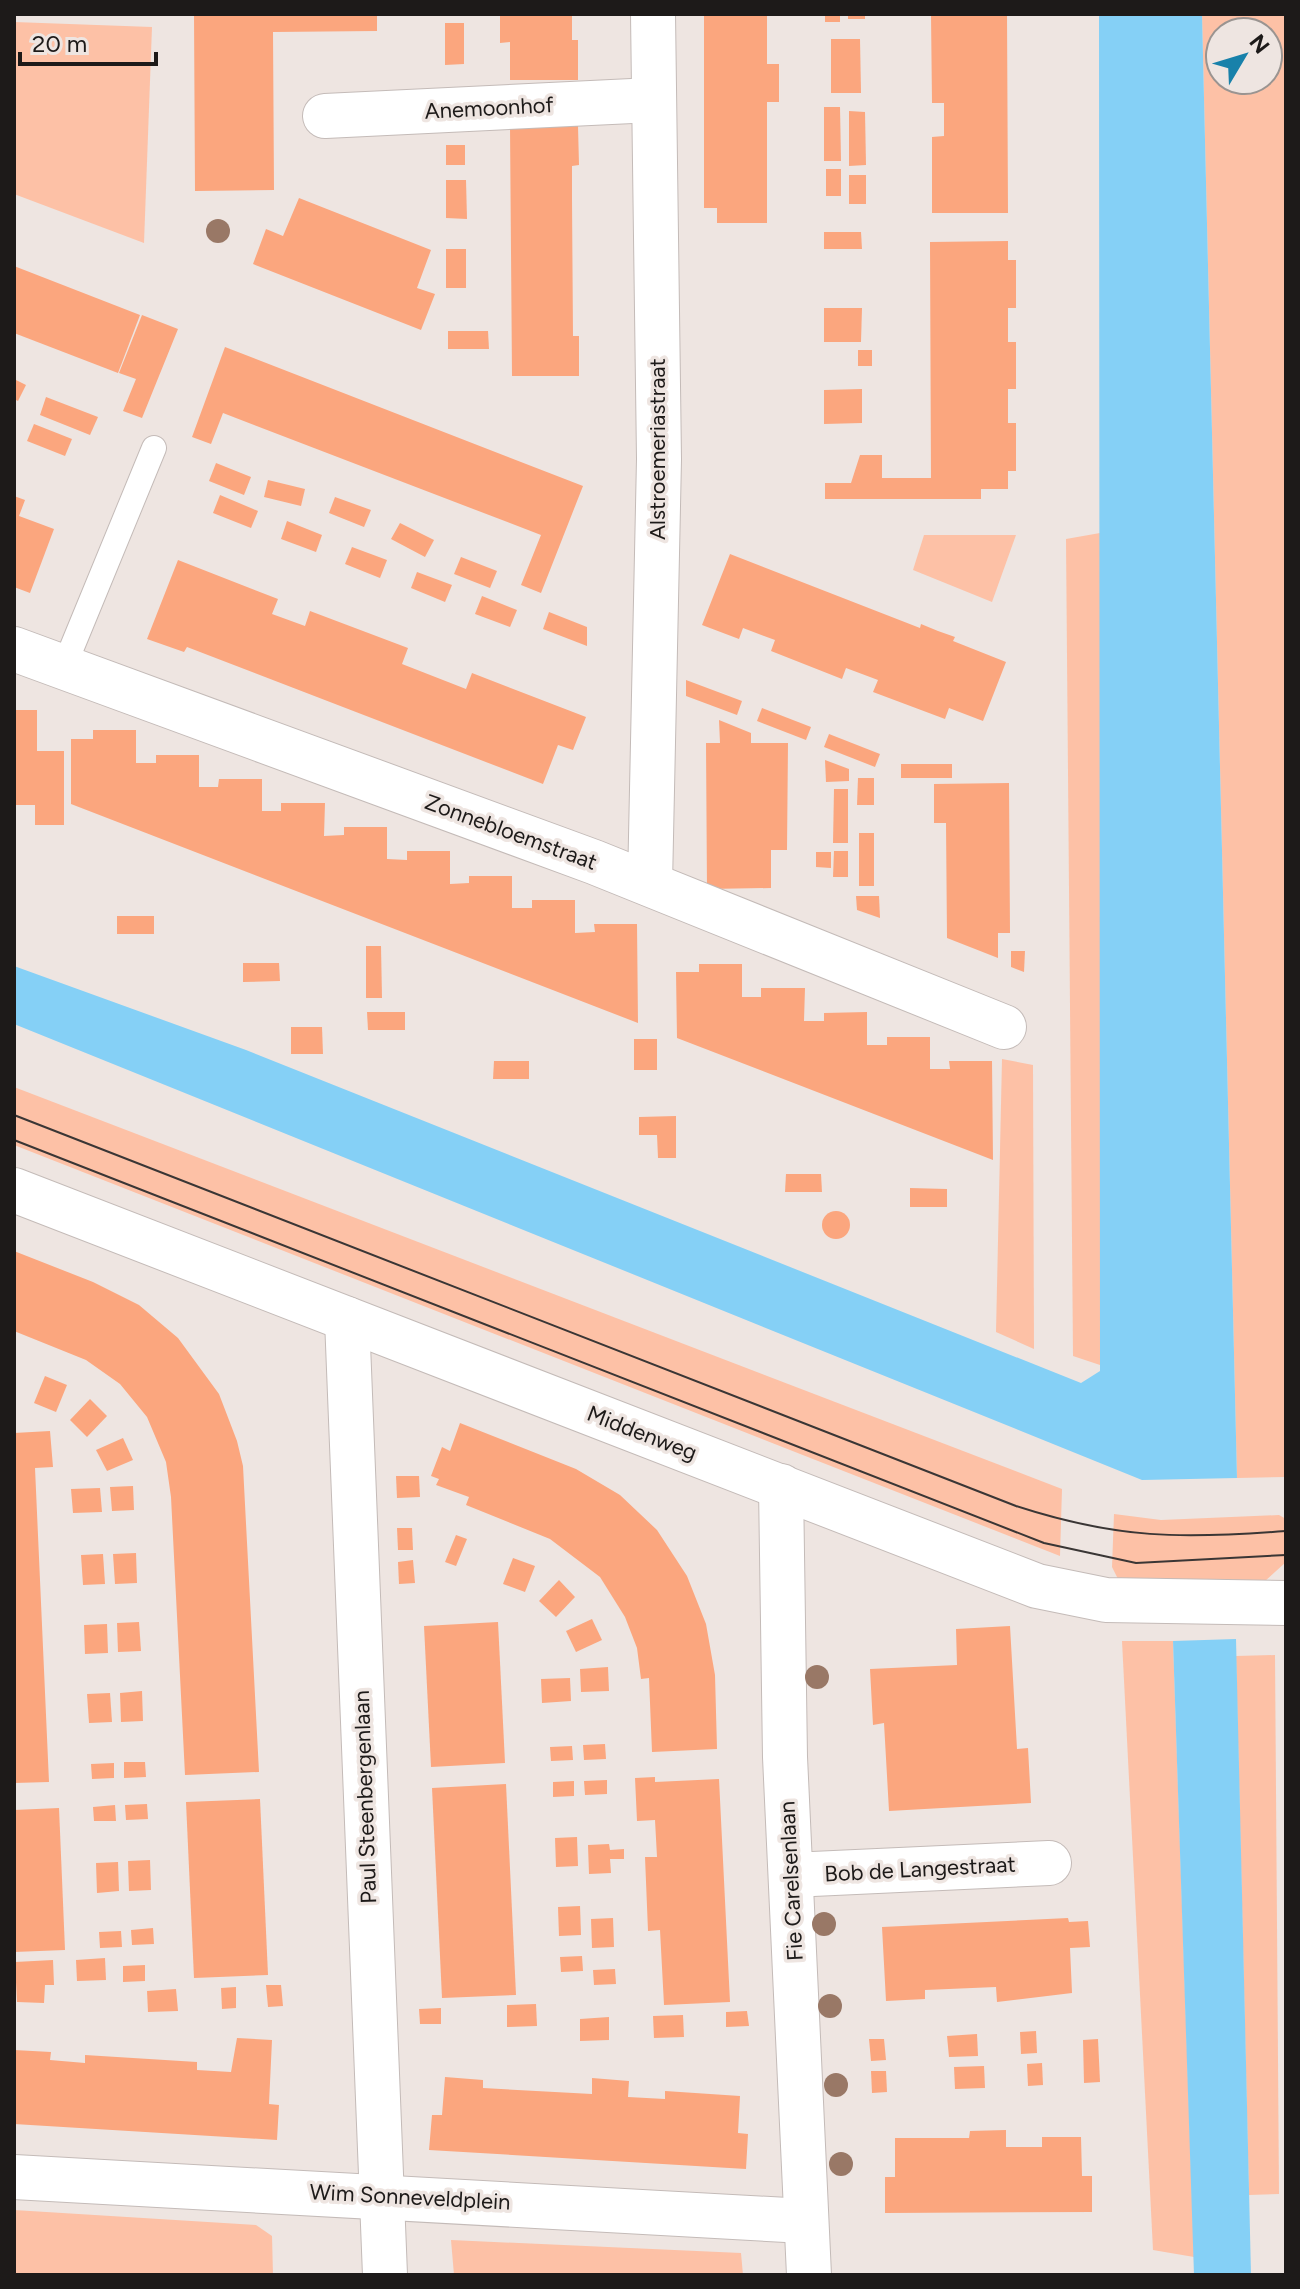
<svg xmlns="http://www.w3.org/2000/svg" width="1300" height="2289" font-family="Figtree,sans-serif">
	<style>
		.green { fill: #fdc1a6; fill-rule: evenodd }
		.water { fill: #85d0f6 }
		.building { fill: #fba67e }
		.lines { fill: none; stroke-linecap: round; stroke-linejoin: round }
		.lane-casing { stroke: #c4bbb8; stroke-width: 26 }
		.street-casing { stroke: #c4bbb8; stroke-width: 46 }
		.lane { stroke: #fff; stroke-width: 24 }
		.street { stroke: #fff; stroke-width: 44 }
		.tram { stroke: #3a3635; stroke-width: 2 }
		.tree { fill: #997866 }
		.labels { text-anchor: middle; dominant-baseline: central; stroke-width: 7; stroke-linejoin: round; paint-order: stroke }
		.street-label { font-size: 22px; fill: #1d1a19; stroke: #eee5e1 }
	</style>
	<rect width="100%" height="100%" fill="#eee5e1"/>
	<!-- green -->
	<g class="green">
		<path d="M1202,14H1286V1477L1237,1478ZM1220,32H1268V80H1220Z"/>
		<polygon points="14,22 152,27 144,243 14,194"/>
		<polygon points="1100,533 1100,1365 1073,1356 1066,539"/>
		<polygon points="924,535 1016,535 992,602 913,570"/>
		<polygon points="1002,1059 1033,1065 1034,1349 996,1332"/>
		<polygon points="14,1087 1062,1489 1060,1556 14,1145"/>
		<polygon points="1114,1514 1161,1520 1279,1515 1286,1519 1286,1562 1264,1582 1120,1583 1112,1567"/>
		<polygon points="1122,1641 1173,1641 1194,2257 1153,2250"/>
		<polygon points="1275,1655 1279,2194 1249,2195 1236,1656"/>
		<polygon points="14,2210 256,2225 272,2236 273,2275 14,2275"/>
		<polygon points="451,2240 741,2253 743,2275 454,2275"/>
	</g>
	<!-- water -->
	<g class="water">
		<polygon points="1099,14 1202,14 1237,1478 1142,1480 14,1024 14,966 246,1050 1081,1383 1100,1371"/>
		<polygon points="1236,1639 1251,2275 1194,2275 1173,1641"/>
	</g>
	<!-- building -->
	<g class="building">
		<polygon points="194,14 377,14 377,31 273,32 274,190 195,191"/>
		<polygon points="500,14 572,14 572,40 578,40 578,80 510,80 510,42 500,43"/>
		<polygon points="704,14 767,14 767,64 779,64 779,102 767,102 767,223 717,223 717,208 704,208"/>
		<rect x="825" y="14" width="15" height="8"/>
		<rect x="848" y="14" width="17" height="5"/>
		<polygon points="931,14 1007,14 1008,213 932,213 932,137 944,136 944,103 932,103"/>
		<polygon points="445,23 464,23 464,64 445,65"/>
		<polygon points="831,39 860,39 861,93 831,93"/>
		<polygon points="824,107 840,107 841,161 824,161"/>
		<polygon points="849,111 865,112 866,165 849,166"/>
		<polygon points="510,126 578,126 579,165 572,166 572,199 573,336 579,336 579,376 512,376"/>
		<rect x="446" y="145" width="19" height="20"/>
		<rect x="826" y="169" width="15" height="27"/>
		<rect x="849" y="175" width="17" height="29"/>
		<polygon points="446,180 466,180 467,219 446,218"/>
		<polygon points="299,198 431,250 417,288 435,294 421,330 253,264 266,229 283,236"/>
		<polygon points="824,232 861,232 862,249 824,249"/>
		<polygon points="1008,241 1008,260 1016,260 1016,308 1008,308 1008,342 1016,342 1016,389 1008,389 1008,423 1016,423 1016,471 1008,471 1008,489 981,489 981,499 825,499 825,483 851,483 860,455 882,455 882,478 931,478 930,242"/>
		<rect x="446" y="249" width="20" height="39"/>
		<polygon points="14,266 140,315 118,373 14,333"/>
		<polygon points="824,308 862,308 861,342 824,342"/>
		<polygon points="142,315 178,329 142,418 123,411 136,379 119,373"/>
		<polygon points="448,331 488,331 489,349 448,349"/>
		<polygon points="225,347 583,486 541,593 521,585 541,535 223,413 211,444 192,437"/>
		<rect x="858" y="350" width="14" height="16"/>
		<polygon points="14,379 26,385 18,401 14,399"/>
		<polygon points="862,389 862,423 824,424 824,390"/>
		<polygon points="46,397 98,417 90,435 40,415"/>
		<polygon points="34,424 72,439 65,456 27,441"/>
		<polygon points="216,463 251,477 244,495 209,481"/>
		<polygon points="268,480 305,489 301,506 264,497"/>
		<polygon points="220,495 258,511 251,528 213,513"/>
		<polygon points="14,496 25,500 19,516 54,529 30,593 14,587"/>
		<polygon points="335,497 371,510 364,527 329,513"/>
		<polygon points="287,521 322,535 316,552 281,539"/>
		<polygon points="400,523 434,540 425,557 391,539"/>
		<polygon points="352,547 387,560 380,578 345,564"/>
		<polygon points="730,554 920,628 921,624 938,631 955,637 953,641 1006,662 983,721 949,708 945,719 873,692 878,680 846,668 842,679 771,651 775,640 743,628 739,639 702,625"/>
		<polygon points="461,557 497,571 490,588 454,574"/>
		<polygon points="178,560 278,599 272,614 305,626 310,611 408,648 402,664 466,689 472,673 586,717 573,750 558,745 543,784 187,647 184,652 147,639"/>
		<polygon points="417,572 452,585 445,602 411,588"/>
		<polygon points="482,596 517,610 510,627 475,614"/>
		<polygon points="549,612 587,627 587,646 543,629"/>
		<polygon points="686,680 742,701 737,715 686,696"/>
		<polygon points="762,708 811,727 806,740 757,721"/>
		<polygon points="14,710 37,710 37,751 64,751 64,825 35,825 35,805 14,805"/>
		<polygon points="719,720 751,733 751,743 788,743 787,850 771,850 771,888 707,889 706,743 720,743"/>
		<polygon points="93,730 136,730 136,763 156,763 156,755 199,755 199,787 218,787 219,779 262,779 262,811 281,811 281,803 325,803 324,836 344,835 344,827 387,827 387,859 407,860 407,851 450,851 450,884 469,883 469,876 512,876 512,908 532,908 532,900 575,900 575,933 595,932 594,924 637,924 638,1023 71,804 71,739 93,739"/>
		<polygon points="829,734 880,754 875,767 824,747"/>
		<polygon points="825,760 849,769 849,781 826,782"/>
		<rect x="901" y="764" width="51" height="14"/>
		<polygon points="858,778 874,778 874,805 857,805"/>
		<polygon points="1009,783 1010,933 998,933 998,958 947,938 946,823 934,823 934,784"/>
		<polygon points="834,789 848,789 848,843 833,843"/>
		<rect x="859" y="833" width="15" height="53"/>
		<polygon points="834,851 848,851 848,877 833,877"/>
		<polygon points="816,852 831,852 831,868 816,867"/>
		<polygon points="856,896 879,896 880,918 857,910"/>
		<rect x="117" y="916" width="37" height="18"/>
		<polygon points="366,946 381,946 382,998 366,998"/>
		<polygon points="1011,951 1025,951 1024,972 1011,967"/>
		<polygon points="243,963 279,963 280,981 243,982"/>
		<polygon points="699,964 742,964 742,997 761,997 761,988 805,988 804,1021 824,1021 824,1013 867,1012 867,1045 887,1045 887,1037 930,1037 930,1069 950,1069 949,1061 992,1061 993,1160 677,1038 676,972 699,972"/>
		<polygon points="367,1012 405,1012 405,1030 368,1030"/>
		<polygon points="291,1027 322,1027 323,1054 291,1054"/>
		<rect x="634" y="1039" width="23" height="31"/>
		<polygon points="494,1061 529,1061 529,1079 493,1079"/>
		<polygon points="676,1116 676,1158 658,1158 657,1135 639,1135 639,1117"/>
		<polygon points="786,1174 821,1174 822,1192 785,1192"/>
		<polygon points="910,1188 947,1189 947,1207 910,1207"/>
		<circle cx="836" cy="1225" r="14"/>
		<polygon points="14,1251 93,1282 139,1305 178,1338 219,1394 237,1441 243,1466 259,1772 185,1775 171,1497 166,1462 147,1417 120,1384 86,1360 14,1331"/>
		<polygon points="45,1376 67,1385 56,1412 34,1403"/>
		<polygon points="90,1399 107,1416 87,1437 70,1420"/>
		<polygon points="460,1423 576,1469 620,1495 657,1530 687,1576 706,1624 715,1675 717,1749 652,1752 649,1678 641,1679 637,1648 625,1617 600,1577 550,1539 466,1505 469,1497 436,1485 439,1479 431,1476 442,1447 450,1451"/>
		<polygon points="50,1431 53,1467 35,1468 49,1782 14,1783 14,1433"/>
		<polygon points="123,1438 133,1460 107,1471 96,1450"/>
		<polygon points="396,1476 419,1476 420,1497 397,1498"/>
		<polygon points="133,1486 134,1510 112,1511 110,1487"/>
		<polygon points="100,1488 102,1512 73,1513 71,1489"/>
		<polygon points="397,1528 412,1528 413,1550 398,1550"/>
		<polygon points="456,1535 467,1539 456,1566 445,1562"/>
		<polygon points="136,1553 137,1583 115,1584 113,1554"/>
		<polygon points="103,1554 105,1584 83,1585 81,1555"/>
		<polygon points="513,1558 535,1566 525,1592 503,1584"/>
		<polygon points="413,1560 415,1583 399,1584 398,1562"/>
		<polygon points="559,1580 575,1597 556,1617 539,1601"/>
		<polygon points="592,1619 602,1640 576,1652 566,1631"/>
		<polygon points="139,1622 141,1651 118,1652 117,1623"/>
		<polygon points="498,1622 505,1763 431,1767 424,1626"/>
		<polygon points="107,1624 108,1653 85,1654 84,1625"/>
		<polygon points="1010,1626 1017,1749 1028,1748 1031,1803 889,1811 884,1723 873,1725 870,1669 957,1665 956,1629"/>
		<polygon points="608,1667 609,1691 581,1692 580,1669"/>
		<polygon points="570,1678 571,1701 542,1703 541,1679"/>
		<polygon points="142,1691 143,1721 121,1722 120,1693"/>
		<polygon points="110,1693 112,1722 89,1723 87,1694"/>
		<polygon points="605,1744 606,1759 584,1760 583,1745"/>
		<polygon points="572,1746 573,1760 551,1761 550,1747"/>
		<polygon points="124,1762 145,1762 146,1777 124,1778"/>
		<polygon points="114,1763 114,1778 92,1779 91,1764"/>
		<polygon points="655,1777 655,1782 719,1779 730,2002 664,2005 660,1930 648,1931 645,1857 657,1857 655,1820 637,1821 635,1778"/>
		<polygon points="607,1780 607,1794 585,1795 584,1781"/>
		<polygon points="574,1781 574,1796 553,1797 553,1782"/>
		<polygon points="506,1784 516,1995 442,1998 432,1788"/>
		<polygon points="260,1799 268,1975 194,1978 186,1802"/>
		<polygon points="147,1804 148,1819 126,1820 125,1805"/>
		<polygon points="115,1805 116,1821 94,1821 93,1807"/>
		<polygon points="59,1808 65,1950 14,1952 14,1810"/>
		<polygon points="577,1837 578,1866 556,1867 555,1838"/>
		<polygon points="609,1844 610,1850 624,1849 624,1859 610,1859 611,1873 589,1874 588,1845"/>
		<polygon points="150,1860 151,1890 129,1891 128,1861"/>
		<polygon points="118,1862 119,1891 97,1893 96,1863"/>
		<polygon points="580,1906 581,1935 559,1936 558,1907"/>
		<polygon points="613,1918 614,1947 592,1948 591,1919"/>
		<polygon points="1068,1918 1069,1922 1088,1921 1090,1947 1070,1948 1072,1993 997,2002 996,1987 925,1990 925,1999 886,2001 882,1927"/>
		<polygon points="153,1928 154,1944 132,1945 131,1930"/>
		<polygon points="121,1931 122,1947 100,1948 99,1932"/>
		<polygon points="582,1956 583,1971 561,1972 560,1957"/>
		<polygon points="105,1958 106,1980 77,1981 76,1960"/>
		<polygon points="53,1960 54,1985 45,1985 44,2003 17,2002 15,1962"/>
		<polygon points="145,1965 145,1981 123,1982 123,1966"/>
		<polygon points="615,1969 616,1984 594,1985 593,1970"/>
		<polygon points="266,1985 281,1985 283,2006 268,2007"/>
		<polygon points="236,1987 236,2008 222,2009 221,1988"/>
		<polygon points="176,1989 178,2011 148,2012 147,1991"/>
		<polygon points="536,2004 537,2026 507,2027 507,2005"/>
		<polygon points="441,2008 441,2024 420,2024 419,2009"/>
		<polygon points="747,2011 749,2026 726,2027 726,2012"/>
		<polygon points="683,2015 684,2037 654,2038 653,2016"/>
		<polygon points="609,2017 609,2040 580,2041 580,2019"/>
		<polygon points="1036,2031 1037,2053 1021,2054 1020,2032"/>
		<polygon points="977,2034 978,2056 949,2057 947,2036"/>
		<polygon points="237,2038 272,2040 269,2104 279,2105 277,2140 14,2124 14,2050 51,2052 50,2060 85,2063 85,2055 197,2062 197,2070 231,2072"/>
		<polygon points="869,2039 884,2039 886,2060 871,2061"/>
		<polygon points="1098,2039 1100,2082 1084,2083 1083,2040"/>
		<polygon points="1042,2063 1043,2085 1028,2086 1027,2064"/>
		<polygon points="984,2066 985,2088 955,2089 954,2067"/>
		<polygon points="871,2071 886,2071 887,2092 872,2093"/>
		<polygon points="445,2077 483,2080 483,2088 592,2094 592,2078 629,2081 628,2097 665,2099 665,2091 740,2096 738,2133 748,2134 746,2169 429,2150 432,2115 442,2115"/>
		<polygon points="1006,2130 1006,2147 1042,2147 1042,2137 1081,2137 1082,2176 1092,2176 1092,2212 885,2213 885,2177 895,2177 895,2138 969,2138 970,2131"/>
	</g>
	<g class="lines">
		<defs>
			<polyline id="lane" points="63,669 154,448"/>
			<g id="street">
				<polyline points="325,116 653,100"/>
				<polyline points="14,649 594,862 1004,1027"/>
				<polyline points="650,884 659,459 653,14"/>
				<polyline points="14,1190 1037,1586 1106,1600 1286,1603"/>
				<polyline points="347,1319 385,2275"/>
				<polyline points="781,1486 785,1757 809,2275"/>
				<polyline points="791,1875 1049,1863"/>
				<polyline points="14,2177 805,2221"/>
			</g>
		</defs>
		<!-- lane casing -->
		<use href="#lane" class="lane-casing"/>
		<!-- street casing -->
		<use href="#street" class="street-casing"/>
		<!-- lane -->
		<use href="#lane" class="lane"/>
		<!-- street -->
		<use href="#street" class="street"/>
		<!-- tram -->
		<g class="tram">
			<path d="M14,1115L1016,1506C1117,1539 1182,1539 1286,1531"/>
			<polyline points="14,1140 1044,1543 1136,1563 1286,1555"/>
		</g>
	</g>
	<!-- trees -->
	<g class="tree">
		<circle cx="218" cy="231" r="12"/>
		<circle cx="817" cy="1677" r="12"/>
		<circle cx="824" cy="1924" r="12"/>
		<circle cx="830" cy="2006" r="12"/>
		<circle cx="836" cy="2085" r="12"/>
		<circle cx="841" cy="2164" r="12"/>
	</g>
	<g class="labels">
		<!-- street labels -->
		<g class="street-label">
			<text transform="translate(489 108) rotate(-3)">Anemoonhof</text>
			<text transform="translate(657 449) rotate(-90)">Alstroemeriastraat</text>
			<text transform="translate(511 832) rotate(20)">Zonnebloemstraat</text>
			<text transform="translate(642 1433) rotate(21)">Middenweg</text>
			<text transform="translate(365 1797) rotate(-92)">Paul Steenbergenlaan</text>
			<text transform="translate(920 1869) rotate(-3)">Bob de Langestraat</text>
			<text transform="translate(791 1881) rotate(-93)">Fie Carelsenlaan</text>
			<text transform="translate(410 2197) rotate(3)">Wim Sonneveldplein</text>
		</g>
	</g>
	<!-- border -->
	<rect width="1300" height="2289" fill="none" stroke="#1d1a19" stroke-width="32"/>
	<!-- north arrow -->
	<g transform="translate(1244 56) rotate(52)"><circle r="38" fill="#eee5e1" stroke="#9a9491" stroke-width="2"/>
	<path d="M0-6L14 30L0 20L-14 30Z" fill="#1881aa"/>
	<text y="-12" font-size="22" font-weight="bold" text-anchor="middle" fill="#1d1a19">N</text>
	</g>
	<!-- scale -->
	<path d="M20 52v12h136v-12" fill="none" stroke="#1d1a19" stroke-width="4"/>
	<text x="32" y="52" font-size="24" fill="#1d1a19" stroke="#eee5e1" stroke-width="6" paint-order="stroke">20 m</text>
</svg>
